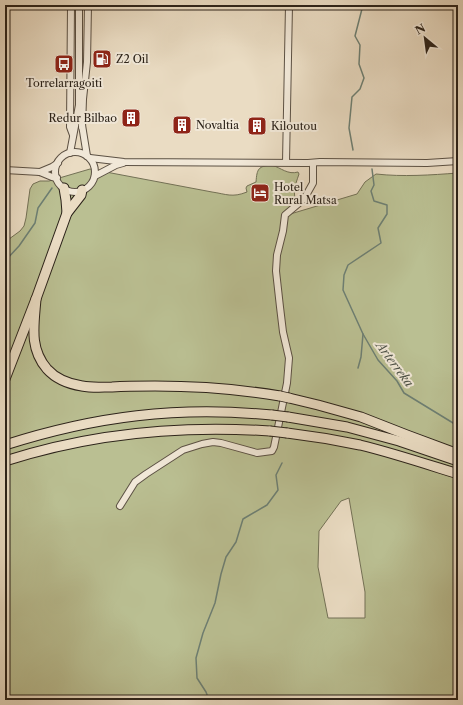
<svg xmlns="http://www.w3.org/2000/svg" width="463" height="705" font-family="'Libre Caslon Text',serif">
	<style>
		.green { fill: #babf92; stroke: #737156; fill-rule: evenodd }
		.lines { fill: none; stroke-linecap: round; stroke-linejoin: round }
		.stream { stroke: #6d7f73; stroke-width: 1.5 }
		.minor-casing { stroke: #5c5144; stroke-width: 8 }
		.highway-casing { stroke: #2c231a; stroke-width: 11 }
		.minor { stroke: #f1e8d8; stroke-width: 6 }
		.highway { stroke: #eadcc3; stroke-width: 9 }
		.highway-bridge-casing { stroke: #2c231a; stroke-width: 11; stroke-linecap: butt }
		.highway-bridge { stroke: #eadcc3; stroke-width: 9 }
		.labels { text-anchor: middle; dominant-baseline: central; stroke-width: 4; stroke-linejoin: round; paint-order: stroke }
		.poi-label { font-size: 11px; fill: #2c231a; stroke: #f1e8d8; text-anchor: start }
		.water-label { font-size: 12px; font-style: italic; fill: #4c5147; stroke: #f1e8d8 }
	</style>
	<rect width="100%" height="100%" fill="#eadcc3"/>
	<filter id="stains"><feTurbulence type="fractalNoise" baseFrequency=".005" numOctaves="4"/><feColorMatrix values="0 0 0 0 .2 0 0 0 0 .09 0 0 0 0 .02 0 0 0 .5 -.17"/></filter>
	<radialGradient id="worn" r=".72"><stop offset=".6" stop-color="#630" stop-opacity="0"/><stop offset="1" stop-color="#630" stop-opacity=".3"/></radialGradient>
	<!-- green -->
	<path class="green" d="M272,165C281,168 288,175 298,172L299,174C295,186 292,192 297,204L287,215L357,194L365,182L376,174C403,177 431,175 458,173V700H5V242L20,231L24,226L26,218L30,189L33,184L40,181H49L90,169L212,192C226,194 232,198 247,192L246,188L247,186L256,182C257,169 258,166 272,165ZM349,498L365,592V618H328L318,567L319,531L341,501Z"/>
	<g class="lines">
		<!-- stream -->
		<g class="stream">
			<polyline points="353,150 349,128 352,97 360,89 364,78 359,64 360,45 355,36 363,5"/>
			<polyline points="5,261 19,246 35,223 38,208 52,188"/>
			<polyline points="363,334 378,360 397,381 404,393 458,426"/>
			<polyline points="358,368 361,357 363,334 343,290 344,275 348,265 381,243 378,228 387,214 387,205 374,201 371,191 374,185 372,169"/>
			<polyline points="209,700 206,692 197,678 196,658 203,633 215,603 221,574 226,557 236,542 243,519 267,505 278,490 276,475 282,463"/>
		</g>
		<defs>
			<g id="minor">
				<polyline points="71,5 70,127 73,135"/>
				<polyline points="82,125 87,156"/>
				<polyline points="82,127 83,99 87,62 88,5"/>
				<circle cx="75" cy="172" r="20"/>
				<polyline points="70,153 79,105 79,5"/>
				<polyline points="90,158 124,162 308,163 320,162 427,163 458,161"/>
				<polyline points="286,162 289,5"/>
				<polyline points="5,170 40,172 52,177 57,178"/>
				<polyline points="40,172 52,167 58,163"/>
				<polyline points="95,176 116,165 123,163"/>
				<polyline points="120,506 135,482 146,474 183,450 202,444 213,442 221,443 257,453 272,451 274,447 287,383 289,358 283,332 280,307 276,271 277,255 283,231 285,215 304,199 313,183 313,163"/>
			</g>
			<g id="highway">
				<polyline points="64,188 66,200 67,213"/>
				<path d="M36,299C34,325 29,348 47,369C56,379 69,384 82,386C92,388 102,387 112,387C127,386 141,386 155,386C197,386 238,389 280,396"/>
				<polyline points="5,379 36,299 67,213 81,195 82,190"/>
				<polyline points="289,398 318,405 361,417 407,435 458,454"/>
				<polyline points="288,417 347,427 399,441 458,461"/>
				<path d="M287,433C312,436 336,440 360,445C393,453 426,464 458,474"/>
				<path d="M5,445C96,416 177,406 272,415"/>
				<path d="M5,461C92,433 179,425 270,431"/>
			</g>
		</defs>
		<!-- minor casing -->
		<use href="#minor" class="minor-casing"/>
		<!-- highway casing -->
		<use href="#highway" class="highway-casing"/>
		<!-- minor -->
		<use href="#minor" class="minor"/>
		<!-- highway -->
		<use href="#highway" class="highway"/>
		<defs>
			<g id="highway-bridge">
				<polyline points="280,396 289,398"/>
				<polyline points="272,415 288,417"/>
				<polyline points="270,431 287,433"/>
			</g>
		</defs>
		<!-- highway-bridge casing -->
		<use href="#highway-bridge" class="highway-bridge-casing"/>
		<!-- highway-bridge -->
		<use href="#highway-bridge" class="highway-bridge"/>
	</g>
	<!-- icons -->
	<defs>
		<symbol id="fuel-square" viewBox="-11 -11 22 22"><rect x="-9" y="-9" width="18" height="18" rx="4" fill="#8f2418" stroke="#f1e8d8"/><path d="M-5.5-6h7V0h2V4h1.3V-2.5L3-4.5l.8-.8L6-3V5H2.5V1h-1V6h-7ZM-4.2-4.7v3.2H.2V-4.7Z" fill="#fff"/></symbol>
		<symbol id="bus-square" viewBox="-11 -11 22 22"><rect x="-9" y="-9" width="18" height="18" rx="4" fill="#8f2418" stroke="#f1e8d8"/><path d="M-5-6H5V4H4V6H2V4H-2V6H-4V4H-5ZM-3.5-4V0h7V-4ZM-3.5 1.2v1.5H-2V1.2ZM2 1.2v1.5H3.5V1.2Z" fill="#fff"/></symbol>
		<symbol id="building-square" viewBox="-11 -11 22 22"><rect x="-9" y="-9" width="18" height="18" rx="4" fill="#8f2418" stroke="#f1e8d8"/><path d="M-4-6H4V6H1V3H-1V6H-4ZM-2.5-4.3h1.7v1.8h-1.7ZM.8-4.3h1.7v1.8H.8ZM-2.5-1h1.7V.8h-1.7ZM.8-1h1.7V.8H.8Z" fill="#fff"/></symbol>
		<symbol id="hotel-square" viewBox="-11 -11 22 22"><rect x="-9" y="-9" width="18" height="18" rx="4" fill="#8f2418" stroke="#f1e8d8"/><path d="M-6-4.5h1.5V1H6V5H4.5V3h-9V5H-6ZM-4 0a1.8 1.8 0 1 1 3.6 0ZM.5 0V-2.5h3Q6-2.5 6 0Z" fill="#fff"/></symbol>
	</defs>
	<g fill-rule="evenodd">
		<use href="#fuel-square" x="91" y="48" width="22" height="22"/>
		<use href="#bus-square" x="53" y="53" width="22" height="22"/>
		<use href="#building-square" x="120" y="107" width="22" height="22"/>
		<use href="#building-square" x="171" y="114" width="22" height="22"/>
		<use href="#building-square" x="246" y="115" width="22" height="22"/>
		<use href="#hotel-square" x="249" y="182" width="22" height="22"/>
	</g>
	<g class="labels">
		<!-- poi labels -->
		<g class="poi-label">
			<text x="116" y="59">Z2 Oil</text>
			<text x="64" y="83" text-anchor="middle">Torrelarragoiti</text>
			<text x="117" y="118" text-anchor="end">Redur Bilbao</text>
			<text x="196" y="125">Novaltia</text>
			<text x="271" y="126">Kiloutou</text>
			<text x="274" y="187">Hotel<tspan x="274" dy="13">Rural Matsa</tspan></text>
		</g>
		<!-- water labels -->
		<g class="water-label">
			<text transform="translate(395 364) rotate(53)">Arterreka</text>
		</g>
	</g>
	<!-- margin -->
	<rect width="463" height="705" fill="none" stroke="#eadcc3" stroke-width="20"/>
	<rect x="6" y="6" width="451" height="693" fill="none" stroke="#2c231a" stroke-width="2"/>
	<rect x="10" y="10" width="443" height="685" fill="none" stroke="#2c231a"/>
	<!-- north arrow -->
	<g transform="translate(425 38) rotate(331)" stroke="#f1e8d8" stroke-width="3" paint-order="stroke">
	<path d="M0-3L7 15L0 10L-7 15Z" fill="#2c231a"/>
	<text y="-6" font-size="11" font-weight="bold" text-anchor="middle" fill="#2c231a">N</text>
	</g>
	<rect width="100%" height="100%" filter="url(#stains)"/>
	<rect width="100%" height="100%" fill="url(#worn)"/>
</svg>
